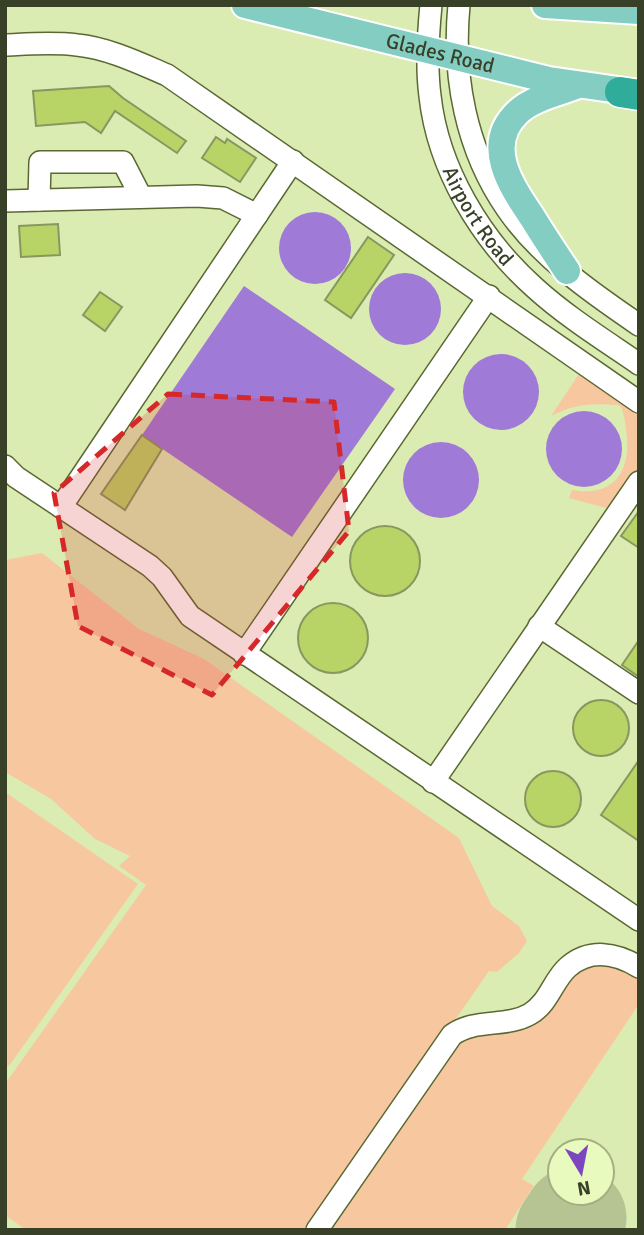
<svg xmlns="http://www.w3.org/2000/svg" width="644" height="1235" font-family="Signika,sans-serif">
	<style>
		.green { fill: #f7c8a0 }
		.water { fill: #9f7ad7 }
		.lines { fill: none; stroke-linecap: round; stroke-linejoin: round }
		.runway { stroke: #b5c492; stroke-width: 103 }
		.building { fill: #b9d466; stroke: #889760; stroke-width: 2 }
		.minor-casing { stroke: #5a6832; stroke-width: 24 }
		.major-casing { stroke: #fff; stroke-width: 30 }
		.highway-casing { stroke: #fff; stroke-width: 33 }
		.minor { stroke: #fff; stroke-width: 21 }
		.major { stroke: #83cdc2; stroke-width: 26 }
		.highway { stroke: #30ac9a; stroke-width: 30 }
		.marked { fill: #d62828; fill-opacity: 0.2; stroke: #d62828; stroke-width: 5; stroke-dasharray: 14 9; stroke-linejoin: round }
		.labels { text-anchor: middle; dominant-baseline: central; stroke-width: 5; stroke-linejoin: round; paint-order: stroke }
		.street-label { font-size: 21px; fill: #394028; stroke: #e8fabe }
	</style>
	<rect width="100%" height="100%" fill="#dbecb2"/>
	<!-- green -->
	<g class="green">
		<path d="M581,371L639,412V470L631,485L612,507L606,508L569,498L572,490C617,498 632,468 626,429C625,421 624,414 621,407L618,405C593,403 574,404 551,416Z"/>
		<polygon points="42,553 139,629 204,659 459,838 492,906 519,926 527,941 519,953 497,972 489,971 310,1230 26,1230 5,1215 5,1084 146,885 119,866 130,856 95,839 51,799 5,772 5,560"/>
		<polygon points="5,792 138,884 9,1066 5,1064"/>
		<polygon points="587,957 639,967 639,1004 522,1179 534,1186 505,1230 317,1230 445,1043 517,1018"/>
	</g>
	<!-- water -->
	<g class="water">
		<circle cx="315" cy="248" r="36"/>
		<circle cx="405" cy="309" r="36"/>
		<polygon points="244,286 395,389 292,537 142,435"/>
		<circle cx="501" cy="392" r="38"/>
		<circle cx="584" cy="449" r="38"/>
		<circle cx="441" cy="480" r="38"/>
	</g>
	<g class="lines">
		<!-- runway -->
		<polyline class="runway" points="567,1230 575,1218"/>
	</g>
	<!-- building -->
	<g class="building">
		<polygon points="109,86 123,98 186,141 177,153 115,111 101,133 85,122 36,126 33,91"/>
		<polygon points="216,137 225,143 227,139 256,158 240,182 202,158"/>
		<polygon points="58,224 60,255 21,257 19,226"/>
		<polygon points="368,237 394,255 351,318 325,300"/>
		<polygon points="100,292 122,307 105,331 83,315"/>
		<polygon points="142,435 162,449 125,510 101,494"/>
		<polygon points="639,511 639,548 621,536"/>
		<circle cx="385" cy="561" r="35"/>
		<circle cx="333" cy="638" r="35"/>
		<polygon points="639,640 639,677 622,665"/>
		<circle cx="601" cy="728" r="28"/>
		<polygon points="639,760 639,841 601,815"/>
		<circle cx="553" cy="799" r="28"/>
	</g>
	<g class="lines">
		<defs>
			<g id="minor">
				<path id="s1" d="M431,5C428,35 426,66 430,96C438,169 481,240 535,288C567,317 604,340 639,364"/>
				<path d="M459,5C452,76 466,150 507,209C540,257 592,293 639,325"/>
				<path d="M5,45C29,44 53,42 77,45C108,48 139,63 167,75L639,402"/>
				<polyline points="39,200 40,162 123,162 141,197"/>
				<polyline points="5,201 197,196 223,198 257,215"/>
				<polyline points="5,466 16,477 150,566 162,577 190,616 639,920"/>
				<polyline points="61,507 293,161"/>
				<polyline points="539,626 639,693"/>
				<polyline points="244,654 489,296"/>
				<polyline points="433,782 639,482"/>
				<path d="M317,1230L452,1035C475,1018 506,1028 530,1014C549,1003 553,980 568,967C590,948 616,953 639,967"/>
			</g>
			<g id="major">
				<path id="s2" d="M245,5L549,80L639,93"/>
				<polyline points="545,5 639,11"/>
				<path d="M567,271C555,253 543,235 532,217C511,186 483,145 518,112C533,98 558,93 576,86"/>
			</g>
			<polyline id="highway" points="620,92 639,95"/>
		</defs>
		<!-- minor casing -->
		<use href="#minor" class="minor-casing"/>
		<!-- major casing -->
		<use href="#major" class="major-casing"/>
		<!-- highway casing -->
		<use href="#highway" class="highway-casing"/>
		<!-- minor -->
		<use href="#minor" class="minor"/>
		<!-- major -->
		<use href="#major" class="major"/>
		<!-- highway -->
		<use href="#highway" class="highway"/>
	</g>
	<!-- marked area -->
	<path class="marked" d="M168,394L334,402L349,531L212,695L78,626L54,493Z"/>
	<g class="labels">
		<!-- street labels -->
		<g class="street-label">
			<text stroke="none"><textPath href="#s2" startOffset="201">Glades Road</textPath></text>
			<text stroke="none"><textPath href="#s1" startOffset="222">Airport Road</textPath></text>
		</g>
	</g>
	<!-- border -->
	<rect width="644" height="1235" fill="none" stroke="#394028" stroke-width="14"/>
	<!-- north arrow -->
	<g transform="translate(581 1172) rotate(170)"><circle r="33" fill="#e8fabe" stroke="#a2b082" stroke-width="2"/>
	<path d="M0-5L12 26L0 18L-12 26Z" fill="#7c47be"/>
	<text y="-10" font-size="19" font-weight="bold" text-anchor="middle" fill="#394028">N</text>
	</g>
</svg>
